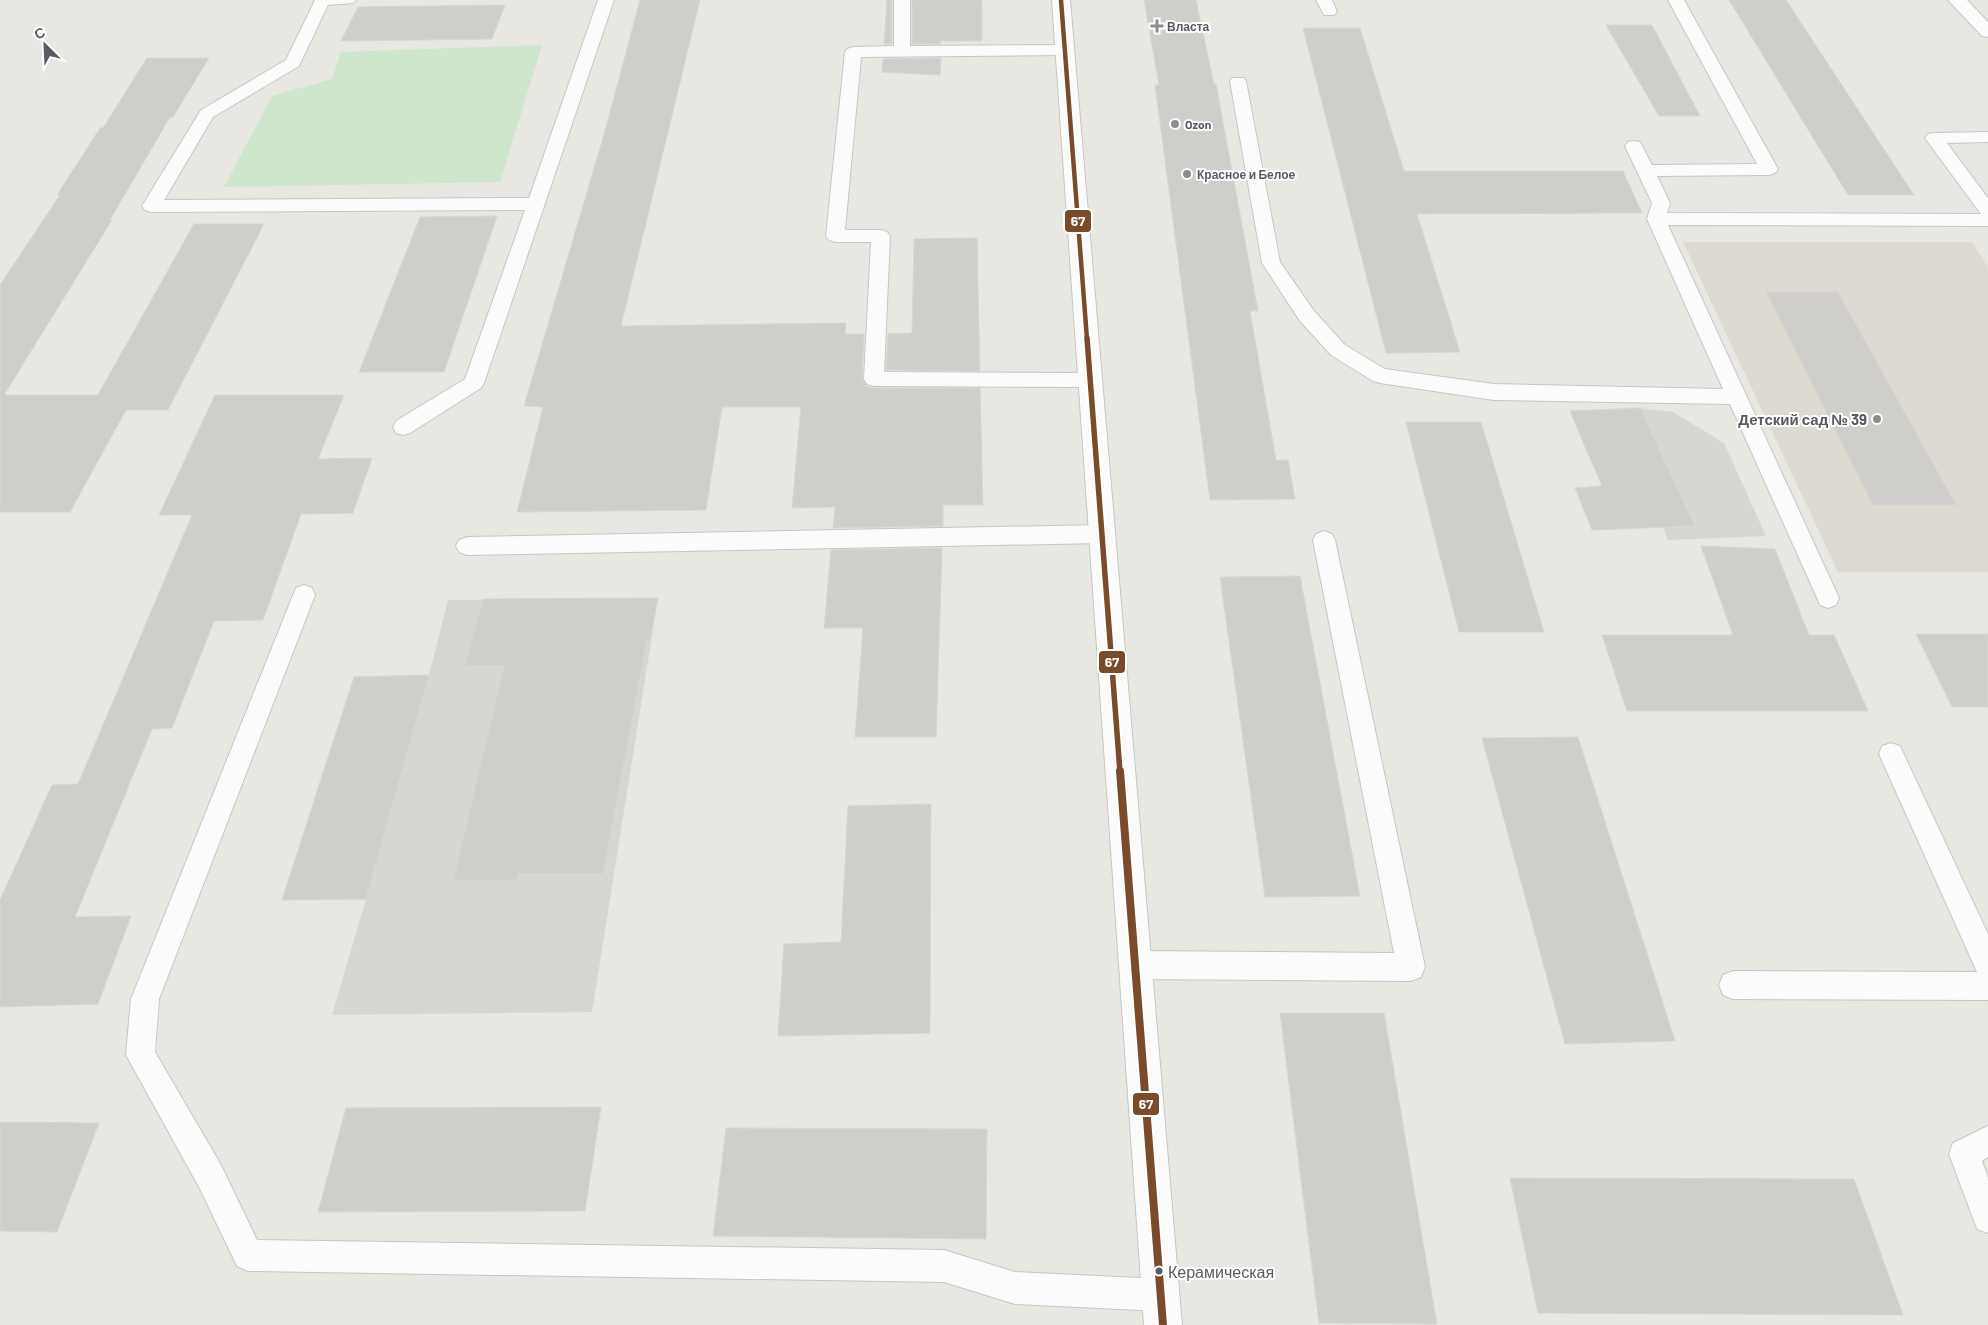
<svg xmlns="http://www.w3.org/2000/svg" width="1988" height="1325" font-family="Barlow,sans-serif">
	<style>
		.industrial { fill: #d8d6d1 }
		.education { fill: #dcdad1 }
		.green { fill: #cee6cc }
		.building { fill: #cfcecb; stroke: #d8d6d1 }
		.lines { fill: none; stroke-linecap: round; stroke-linejoin: round }
		.service-casing { stroke: #c5c5c4; stroke-width: 2 }
		.minor-casing { stroke: #c5c5c4; stroke-width: 2 }
		.tertiary-casing { stroke: #c5c5c4; stroke-width: 2 }
		.service { fill: #fcfbfb; fill-rule: evenodd }
		.minor { fill: #fcfbfb; fill-rule: evenodd }
		.tertiary { fill: #fcfbfb; fill-rule: evenodd }
		.bus-1-far2-casing { stroke: #fff; stroke-width: 7 }
		.bus-1-far1-casing { stroke: #fff; stroke-width: 9 }
		.bus-1-casing { stroke: #fff; stroke-width: 11 }
		.bus-1-far2 { stroke: #7a4b2a; stroke-width: 4.5 }
		.bus-1-far1 { stroke: #7a4b2a; stroke-width: 5.5 }
		.bus-1 { stroke: #7a4b2a; stroke-width: 8 }
		.poi-dot { fill: #8a8c8e; stroke: #fff; stroke-width: 2 }
		.bus-dot { fill: #585b61; stroke: #fff; stroke-width: 2 }
		.labels { text-anchor: middle; dominant-baseline: central; stroke-width: 4; stroke-linejoin: round; paint-order: stroke }
		.far-poi-label { font-size: 12px; font-weight: bold; fill: #585b61; stroke: #fff; text-anchor: start }
		.poi-label { font-size: 15px; font-weight: bold; fill: #585b61; stroke: #fff; text-anchor: end }
		.near-bus-label { font-size: 16px; fill: #585b61; stroke: #fff; text-anchor: start }
		.line-badge { stroke: #fff; stroke-width: 2 }
		.badge-label { font-size: 14px; text-anchor: middle; font-weight: bold; fill: #fff }
	</style>
	<rect width="100%" height="100%" fill="#e8e7e2"/>
	<!-- industrial -->
	<g class="industrial">
		<polygon points="1640,408 1673,412 1724,443 1766,536 1668,540 1663,527 1592,530 1575,488 1602,486 1570,411"/>
		<polygon points="658,598 592,1012 332,1015 366,899 282,900 354,677 429,675 448,600"/>
	</g>
	<!-- education -->
	<polygon class="education" points="1683,242 1972,242 1988,267 1988,572 1838,572"/>
	<!-- green -->
	<polygon class="green" points="542,45 500,182 224,187 272,96 332,79 341,52"/>
	<!-- building -->
	<g class="building">
		<polygon points="640,0 700,0 621,326 846,323 845,334 864,334 862,379 866,386 874,388 980,388 983,505 943,505 943,526 833,528 835,507 792,508 801,407 722,407 706,510 517,512 543,407 524,406 605,131"/>
		<polygon points="887,0 892,0 892,44 884,44"/>
		<polygon points="912,0 982,0 982,41 941,41 941,44 912,44"/>
		<polygon points="1144,0 1196,0 1214,84 1216,84 1258,311 1250,311 1276,460 1288,460 1295,499 1210,500 1155,85 1159,85"/>
		<polygon points="1729,0 1786,0 1914,195 1848,195"/>
		<polygon points="505,5 492,39 341,41 358,7"/>
		<polygon points="1606,25 1652,25 1700,116 1659,116"/>
		<polygon points="1303,28 1360,28 1404,171 1623,171 1642,213 1417,214 1460,352 1386,353"/>
		<polygon points="147,58 209,58 173,117 170,117 110,220 112,220 4,395 98,395 194,224 264,224 168,410 126,410 70,512 0,512 0,285 60,195 57,195 100,128 103,128"/>
		<polygon points="941,58 940,75 882,72 883,59"/>
		<polygon points="497,216 444,372 359,372 420,217"/>
		<polygon points="977,238 980,371 886,370 888,334 912,333 914,239"/>
		<polygon points="1766,292 1838,292 1956,505 1873,505"/>
		<polygon points="215,395 344,395 318,459 372,458 353,513 301,514 263,620 214,621 172,728 152,729 75,917 131,916 98,1004 0,1007 0,900 52,785 78,784 192,515 159,515"/>
		<polygon points="1640,408 1695,526 1592,530 1575,488 1602,486 1570,411"/>
		<polygon points="1406,422 1481,422 1544,632 1459,632"/>
		<polygon points="1701,546 1775,549 1809,635 1834,635 1868,711 1627,711 1602,635 1733,635"/>
		<polygon points="942,548 936,737 855,737 863,628 824,628 831,550"/>
		<polygon points="1300,576 1360,896 1265,897 1220,577"/>
		<polygon points="658,598 650,640 647,640 603,874 518,874 517,880 453,881 504,666 465,666 483,599"/>
		<polygon points="1916,634 1988,634 1988,707 1952,707"/>
		<polygon points="429,675 366,899 282,900 354,677"/>
		<polygon points="1578,737 1675,1041 1565,1044 1482,738"/>
		<polygon points="931,804 930,1033 778,1036 784,944 841,942 848,806"/>
		<polygon points="1280,1013 1384,1013 1437,1324 1319,1323"/>
		<polygon points="601,1107 585,1211 318,1212 346,1108"/>
		<polygon points="0,1122 99,1123 57,1232 0,1231"/>
		<polygon points="726,1128 987,1129 986,1239 713,1236"/>
		<polygon points="1510,1178 1854,1179 1903,1315 1538,1313"/>
	</g>
	<g class="lines">
		<defs>
			<g id="service">
				<polygon points="315,0 356,0 353,3 328,5 299,66 213,117 164,200 529,198 598,0 614,0 484,383 481,388 410,433 403,435 396,433 393,427 396,421 465,379 525,210 151,212 145,210 142,206 201,110 286,60"/>
				<polygon points="894,0 910,0 910,46 1066,45 1072,47 1074,50 1072,53 1066,55 861,57 845,230 881,230 887,232 890,236 884,372 1091,373 1098,375 1101,380 1098,385 1091,387 874,386 867,384 864,379 871,242 835,242 829,240 826,236 845,52 847,49 853,47 894,46"/>
				<polygon points="1316,0 1332,0 1337,12 1334,15 1324,15"/>
				<polygon points="1668,0 1684,0 1778,169 1775,173 1769,175 1657,176 1670,203 1667,213 1981,214 1925,138 1928,134 1934,133 1988,132 1988,142 1947,143 1988,198 1988,226 1668,225 1839,598 1836,605 1828,608 1820,605 1817,598 1730,404 1494,400 1380,383 1373,381 1331,355 1300,321 1262,263 1230,81 1232,78 1244,78 1246,81 1280,262 1314,311 1345,345 1385,369 1494,384 1723,389 1647,219 1652,203 1625,146 1628,142 1634,141 1640,142 1652,165 1757,164"/>
				<polygon points="1103,525 1111,528 1114,534 1111,540 1103,543 467,555 459,552 456,546 459,540 467,537"/>
				<polygon points="1324,531 1332,534 1335,540 1425,967 1421,977 1411,981 1135,979 1125,975 1121,965 1125,955 1135,951 1394,953 1313,540 1316,534"/>
				<polygon points="304,585 312,588 315,595 159,999 155,1052 221,1165 257,1240 944,1250 1015,1272 1160,1279 1171,1284 1176,1295 1171,1306 1160,1311 1015,1304 944,1282 248,1271 237,1266 199,1187 126,1055 131,999 293,595 296,588"/>
				<polygon points="1891,743 1900,746 1988,934 1988,1000 1733,999 1723,995 1719,985 1723,975 1733,971 1977,972 1879,754 1882,746"/>
				<polygon points="1988,1126 1988,1157 1982,1161 1988,1178 1988,1233 1977,1229 1949,1154 1953,1143"/>
			</g>
			<polygon id="minor" points="1948,0 1967,0 1988,22 1988,37 1982,36"/>
			<polygon id="tertiary" points="1052,0 1070,0 1182,1325 1144,1325"/>
		</defs>
		<!-- service casing -->
		<use href="#service" class="service-casing"/>
		<!-- minor casing -->
		<use href="#minor" class="minor-casing"/>
		<!-- tertiary casing -->
		<use href="#tertiary" class="tertiary-casing"/>
		<!-- service -->
		<use href="#service" class="service"/>
		<!-- minor -->
		<use href="#minor" class="minor"/>
		<!-- tertiary -->
		<use href="#tertiary" class="tertiary"/>
		<defs>
			<polyline id="bus-1-far2" points="1061,0 1087,339"/>
			<polyline id="bus-1-far1" points="1087,338 1120,772"/>
			<polyline id="bus-1" points="1120,771 1163,1325"/>
		</defs>
		<!-- bus-1-far2 casing -->
		<use href="#bus-1-far2" class="bus-1-far2-casing"/>
		<!-- bus-1-far1 casing -->
		<use href="#bus-1-far1" class="bus-1-far1-casing"/>
		<!-- bus-1 casing -->
		<use href="#bus-1" class="bus-1-casing"/>
		<!-- bus-1-far2 -->
		<use href="#bus-1-far2" class="bus-1-far2"/>
		<!-- bus-1-far1 -->
		<use href="#bus-1-far1" class="bus-1-far1"/>
		<!-- bus-1 -->
		<use href="#bus-1" class="bus-1"/>
	</g>
	<!-- markers -->
	<g class="poi-dot">
		<path d="M1154.5 18.5h5v5h5v5h-5v5h-5v-5h-5v-5h5z"/>
		<circle cx="1175" cy="124" r="5"/>
		<circle cx="1187" cy="174" r="5"/>
		<circle cx="1877" cy="419" r="5"/>
	</g>
	<circle class="bus-dot" cx="1159" cy="1271" r="4.5"/>
	<g class="labels">
		<!-- far-poi labels -->
		<g class="far-poi-label">
			<text x="1167" y="26">Власта</text>
			<text x="1185" y="124">Ozon</text>
			<text x="1197" y="174">Красное и Белое</text>
		</g>
		<!-- poi labels -->
		<g class="poi-label">
			<text x="1867" y="419">Детский сад № 39</text>
		</g>
		<!-- near-bus labels -->
		<g class="near-bus-label">
			<text x="1168" y="1271">Керамическая</text>
		</g>
	</g>
	<g class="line-badge">
		<rect x="1064" y="209" width="28" height="24" rx="5" fill="#7a4b2a"/>
		<rect x="1098" y="650" width="28" height="24" rx="5" fill="#7a4b2a"/>
		<rect x="1132" y="1092" width="28" height="24" rx="5" fill="#7a4b2a"/>
	</g>
	<g class="badge-label">
		<text x="1078" y="226">67</text>
		<text x="1112" y="667">67</text>
		<text x="1146" y="1109">67</text>
	</g>
	<!-- north arrow -->
	<g transform="translate(45 45) rotate(336)" stroke="#ffffff" stroke-width="4" paint-order="stroke">
	<path d="M0-4L9 19L0 12L-9 19Z" fill="#585b61"/>
	<text y="-8" font-size="14" font-weight="bold" text-anchor="middle" fill="#585b61">С</text>
	</g>
</svg>
